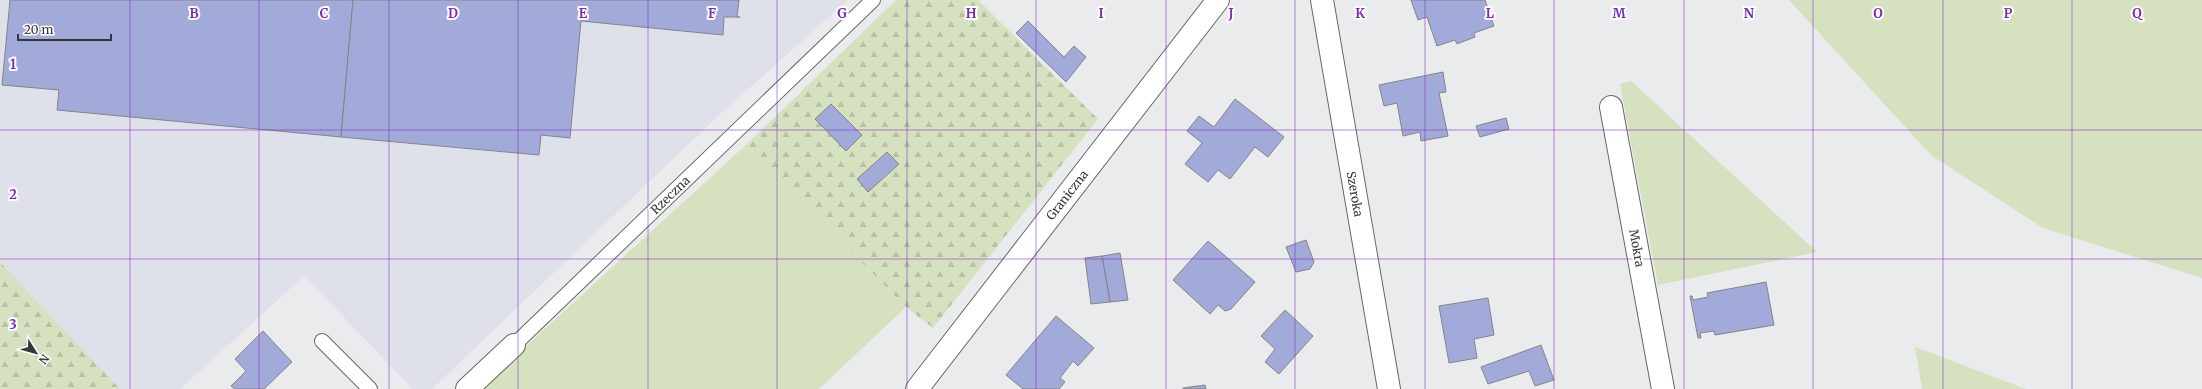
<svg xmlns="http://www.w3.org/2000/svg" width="2202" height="389" font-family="Merriweather,serif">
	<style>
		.built { fill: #dfe1ea }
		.grass { fill: #d5e1bf }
		.forest { fill: url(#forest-firs) }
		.building { fill: #a2aada; stroke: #848586 }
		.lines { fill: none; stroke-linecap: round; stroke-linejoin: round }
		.service-casing { stroke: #676769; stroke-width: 16 }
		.minor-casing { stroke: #676769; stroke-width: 24 }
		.tertiary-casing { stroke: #676769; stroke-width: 24 }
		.service { stroke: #fff; stroke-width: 14 }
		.minor { stroke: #fff; stroke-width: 22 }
		.tertiary { stroke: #fff; stroke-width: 22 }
		.grid { fill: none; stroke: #7b2cbf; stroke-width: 1; stroke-opacity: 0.55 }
		.labels { text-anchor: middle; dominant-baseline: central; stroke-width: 4; stroke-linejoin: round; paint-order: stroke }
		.street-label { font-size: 12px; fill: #373737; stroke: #fff }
		.grid-label { font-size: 13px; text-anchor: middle; font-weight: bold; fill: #7b2cbf; stroke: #fff; stroke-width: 4; stroke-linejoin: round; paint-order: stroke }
	</style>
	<defs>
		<pattern id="forest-firs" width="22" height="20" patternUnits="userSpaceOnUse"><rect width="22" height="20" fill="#d5e1bf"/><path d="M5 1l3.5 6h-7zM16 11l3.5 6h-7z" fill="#b7c2a5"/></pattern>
	</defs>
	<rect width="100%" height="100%" fill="#eaebec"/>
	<!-- built -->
	<polygon class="built" points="0,0 848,0 718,116 432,389 413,389 304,276 180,389 120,389 0,262"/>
	<!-- grass -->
	<g class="grass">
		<polygon points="1789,0 2202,0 2202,278 2043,228 1931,155"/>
		<polygon points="1631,81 1817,252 1658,285 1620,84"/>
		<polygon points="746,145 906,307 819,389 479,389"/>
		<polygon points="1915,347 2026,389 1922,389"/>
	</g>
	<!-- forest -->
	<g class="forest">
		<polygon points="896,0 978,0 1098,119 933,328 906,307 746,145"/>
		<polygon points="0,262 120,389 0,389"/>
	</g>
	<!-- building -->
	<g class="building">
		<polygon points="10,0 353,0 341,137 57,110 59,90 2,85"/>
		<polygon points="353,0 739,0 737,17 740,17 724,17 723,35 581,21 570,138 541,135 539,155 341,137"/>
		<polygon points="1411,0 1485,0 1494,26 1474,33 1475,37 1457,44 1455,40 1437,46 1427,17 1418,20"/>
		<polygon points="1028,21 1064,57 1074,46 1086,57 1066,82 1016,33"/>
		<polygon points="1443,72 1446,92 1439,93 1448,136 1421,141 1420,132 1403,136 1397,103 1384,106 1379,85"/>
		<polygon points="1235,99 1284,137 1268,157 1255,147 1230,179 1218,170 1208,182 1185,164 1202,143 1187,131 1199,116 1214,127"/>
		<polygon points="831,104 862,135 846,151 815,119"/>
		<polygon points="1506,118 1509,129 1480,137 1476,126"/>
		<polygon points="887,152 899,164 868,192 857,179"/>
		<polygon points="1306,240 1314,262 1310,269 1296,272 1286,247"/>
		<polygon points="1208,241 1255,282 1231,309 1225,311 1218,305 1210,314 1173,280"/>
		<polygon points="1120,253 1128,300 1110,302 1102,256"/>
		<polygon points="1102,256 1110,302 1091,304 1085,258"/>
		<polygon points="1766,282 1774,325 1715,335 1714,331 1700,333 1701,338 1698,338 1690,296 1692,296 1693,300 1708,297 1707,293"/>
		<polygon points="1488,298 1494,335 1474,339 1477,358 1449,363 1439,306"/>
		<polygon points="1285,310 1313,336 1279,374 1265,362 1275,349 1261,336"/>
		<polygon points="1056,316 1094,348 1078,366 1073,361 1060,378 1065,382 1059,389 1023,389 1006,375"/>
		<polygon points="263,331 292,362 264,389 235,389 231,386 246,371 235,359"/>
		<polygon points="1541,345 1554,380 1535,386 1529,371 1488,384 1481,367"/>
		<polygon points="1205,385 1206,389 1183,389 1183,388"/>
	</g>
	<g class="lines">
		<defs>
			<g id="service">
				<polyline points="322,341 370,389"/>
				<polyline points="514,345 873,0"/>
			</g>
			<g id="minor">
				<polyline points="1322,0 1389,389"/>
				<polyline points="1611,107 1663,389"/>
				<polyline points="467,389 514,345"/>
			</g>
			<polyline id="tertiary" points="917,389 1218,0"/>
		</defs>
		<!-- service casing -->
		<use href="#service" class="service-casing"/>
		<!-- minor casing -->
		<use href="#minor" class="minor-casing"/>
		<!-- tertiary casing -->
		<use href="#tertiary" class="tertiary-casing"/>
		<!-- service -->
		<use href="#service" class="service"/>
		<!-- minor -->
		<use href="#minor" class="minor"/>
		<!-- tertiary -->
		<use href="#tertiary" class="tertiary"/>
	</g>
	<!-- grid -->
	<path class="grid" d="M130,0V389M259,0V389M389,0V389M518,0V389M648,0V389M777,0V389M907,0V389M1036,0V389M1166,0V389M1295,0V389M1425,0V389M1554,0V389M1684,0V389M1813,0V389M1943,0V389M2072,0V389M0,130H2202M0,259H2202"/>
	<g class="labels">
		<!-- street labels -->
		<g class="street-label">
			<text transform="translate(1355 194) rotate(80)">Szeroka</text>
			<text transform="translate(670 195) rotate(-44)">Rzeczna</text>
			<text transform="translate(1067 195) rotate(-52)">Graniczna</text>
			<text transform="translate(1637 248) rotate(80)">Mokra</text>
		</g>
	</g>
	<g class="grid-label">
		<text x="194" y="18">B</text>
		<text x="324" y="18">C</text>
		<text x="453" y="18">D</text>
		<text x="583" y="18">E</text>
		<text x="712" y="18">F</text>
		<text x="842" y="18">G</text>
		<text x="971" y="18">H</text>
		<text x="1101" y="18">I</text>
		<text x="1231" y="18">J</text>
		<text x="1360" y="18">K</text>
		<text x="1490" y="18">L</text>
		<text x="1619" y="18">M</text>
		<text x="1749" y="18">N</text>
		<text x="1878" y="18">O</text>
		<text x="2008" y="18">P</text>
		<text x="2137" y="18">Q</text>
		<text x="13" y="69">1</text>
		<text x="13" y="199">2</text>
		<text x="13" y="329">3</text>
	</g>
	<!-- north arrow -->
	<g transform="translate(36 353) rotate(127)" stroke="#ffffff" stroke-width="3" paint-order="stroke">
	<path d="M0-3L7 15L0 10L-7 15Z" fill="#373737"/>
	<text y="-6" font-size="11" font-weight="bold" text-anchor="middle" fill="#373737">N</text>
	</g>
	<!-- scale -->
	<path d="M18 34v6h93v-6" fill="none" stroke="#373737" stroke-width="2"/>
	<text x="24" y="34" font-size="12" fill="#373737" stroke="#ffffff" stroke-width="3" paint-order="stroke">20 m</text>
</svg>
